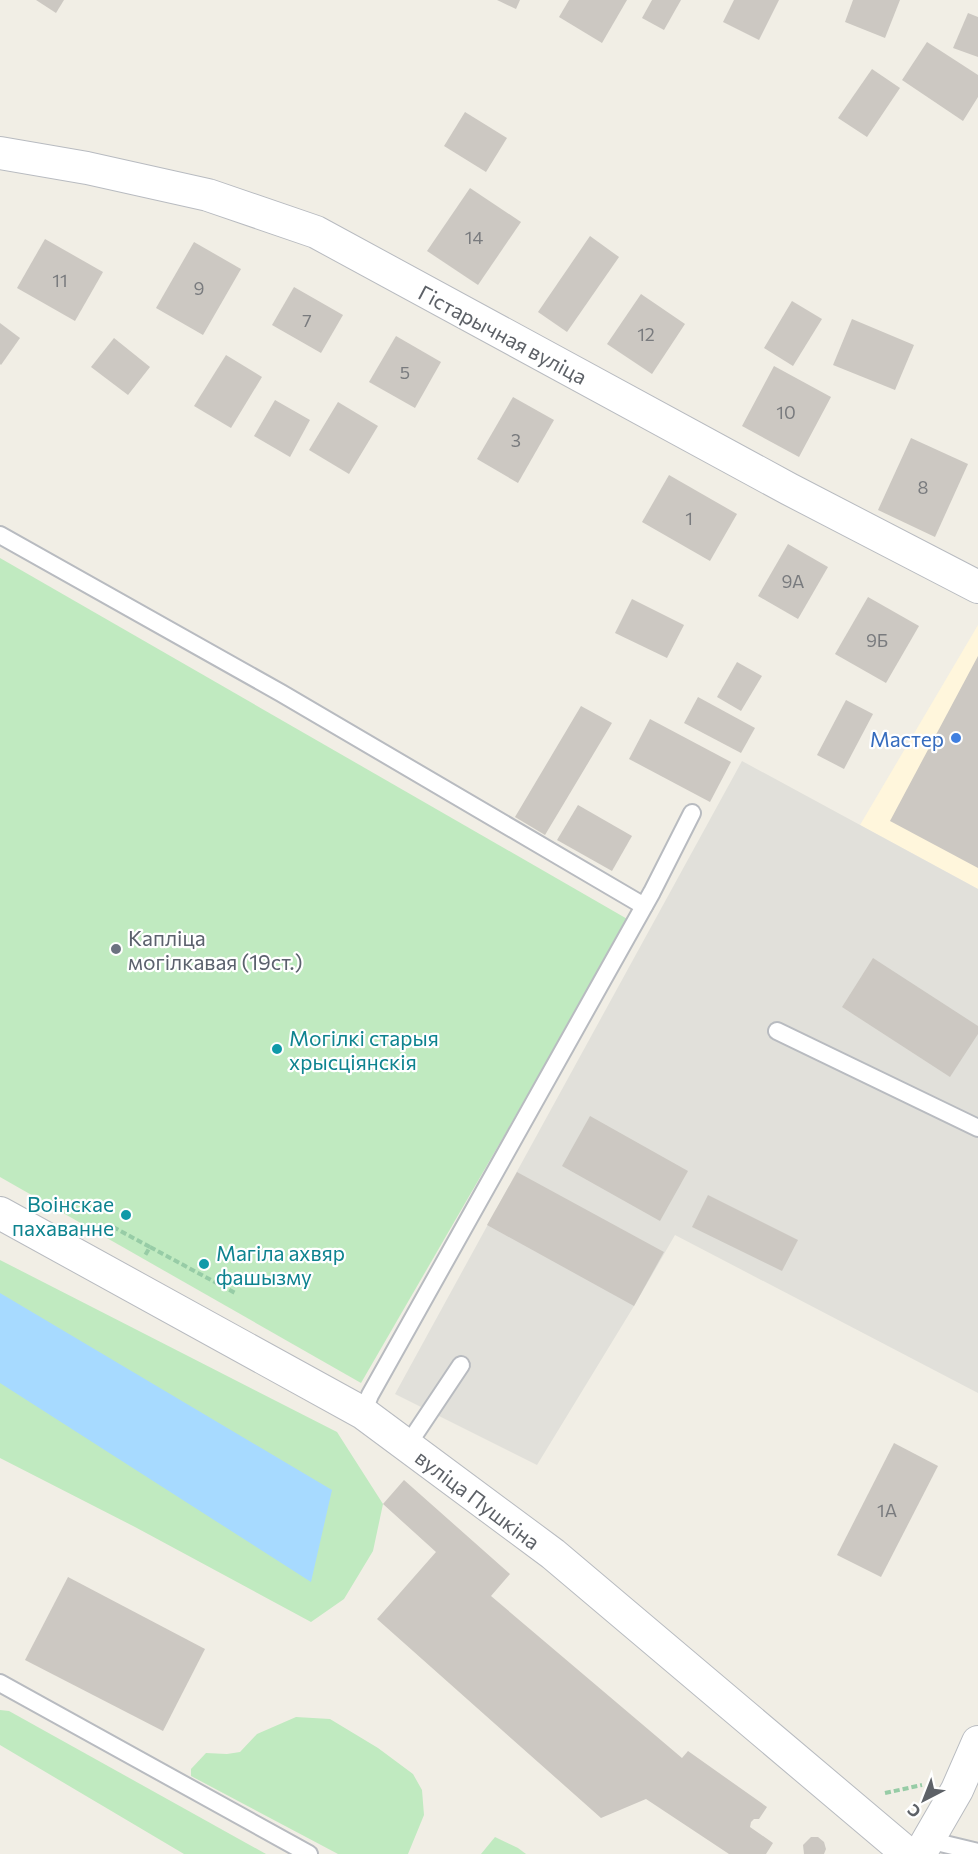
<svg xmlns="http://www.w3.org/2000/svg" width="978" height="1854" font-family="Commissioner,sans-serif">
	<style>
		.commercial { fill: #fff6dc }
		.industrial { fill: #e1e0da }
		.green { fill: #c0eac0 }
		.water { fill: #a7daff }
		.building { fill: #ccc8c2 }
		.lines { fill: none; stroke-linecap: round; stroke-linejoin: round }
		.lane-casing { stroke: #b8bbc0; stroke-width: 20 }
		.street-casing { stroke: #b8bbc0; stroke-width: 34 }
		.path { stroke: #97cca6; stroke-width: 4; stroke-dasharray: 6 3; stroke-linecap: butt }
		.lane { stroke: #fff; stroke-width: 16 }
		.street { stroke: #fff; stroke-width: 32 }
		.shop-dot { fill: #3f7fe0; stroke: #fff; stroke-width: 2 }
		.worship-dot { fill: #6b7280; stroke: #fff; stroke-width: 2 }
		.culture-dot { fill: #0f9aa8; stroke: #fff; stroke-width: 2 }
		.labels { text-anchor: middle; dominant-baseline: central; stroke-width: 4.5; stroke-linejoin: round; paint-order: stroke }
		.number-label { font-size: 18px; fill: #797b7e }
		.street-label { font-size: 21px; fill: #5d6167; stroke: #fff }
		.shop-label { font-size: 21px; fill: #366cbe; stroke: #fff; text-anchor: end }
		.worship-label { font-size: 21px; fill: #5b616d; stroke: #fff; text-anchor: start }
		.culture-label { font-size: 21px; fill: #0d838f; stroke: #fff; text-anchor: start }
	</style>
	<rect width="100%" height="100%" fill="#f1eee5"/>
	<!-- commercial -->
	<polygon class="commercial" points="978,625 978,889 860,825"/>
	<!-- industrial -->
	<polygon class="industrial" points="742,761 978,889 978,1393 675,1235 634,1306 537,1465 395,1394"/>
	<!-- green -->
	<g class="green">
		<polygon points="0,558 629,920 361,1383 0,1177"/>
		<polygon points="0,1260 337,1432 383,1504 373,1551 344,1599 311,1622 135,1527 0,1458"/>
		<polygon points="0,1710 9,1711 266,1854 184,1854 0,1745"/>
		<polygon points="296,1717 330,1719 378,1748 413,1774 422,1790 424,1815 408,1854 338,1854 191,1776 191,1769 206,1753 227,1754 240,1752 257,1734"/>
		<polygon points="495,1837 518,1848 526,1854 481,1854"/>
	</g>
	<!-- water -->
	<polygon class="water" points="0,1293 332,1490 311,1582 0,1383"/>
	<!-- building -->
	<g class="building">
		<polygon points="36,0 64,0 56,13"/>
		<polygon points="497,0 520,0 516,9"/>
		<polygon points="569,0 627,0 602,43 559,17"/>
		<polygon points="652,0 681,0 664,30 642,18"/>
		<polygon points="734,0 779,0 759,40 723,22"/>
		<polygon points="853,0 900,0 885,38 845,22"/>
		<polygon points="968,13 978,17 978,57 953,48"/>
		<polygon points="927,42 978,75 978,97 963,121 902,80"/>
		<polygon points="872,69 900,88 867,137 838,118"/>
		<polygon points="465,112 507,138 486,172 444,146"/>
		<polygon points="470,188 521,222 478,285 427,251"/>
		<polygon points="590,236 619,257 567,332 538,312"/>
		<polygon points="45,239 103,272 75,321 17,288"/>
		<polygon points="194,242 241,269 203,335 156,308"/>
		<polygon points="294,287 343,315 321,353 272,325"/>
		<polygon points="641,294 685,324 652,374 607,344"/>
		<polygon points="792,301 822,319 793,366 764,348"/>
		<polygon points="852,319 914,345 895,390 833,365"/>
		<polygon points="0,323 20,338 1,365 0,364"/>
		<polygon points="396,336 441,362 415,408 369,382"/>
		<polygon points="114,338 150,367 128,395 91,367"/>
		<polygon points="226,355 262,377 231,428 194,406"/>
		<polygon points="774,366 831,397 799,457 742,426"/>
		<polygon points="513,397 554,420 518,483 477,459"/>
		<polygon points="275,400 310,420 290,457 254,436"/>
		<polygon points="338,402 378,426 349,474 309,450"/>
		<polygon points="911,438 968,464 935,537 878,510"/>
		<polygon points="669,475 737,514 710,561 642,522"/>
		<polygon points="788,544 828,567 798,619 758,596"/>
		<polygon points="868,597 919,626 886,683 835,654"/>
		<polygon points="632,599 684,625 667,658 615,633"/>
		<polygon points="978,656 978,868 890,821"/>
		<polygon points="737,662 762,676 741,711 717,697"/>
		<polygon points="698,697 755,728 741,753 684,723"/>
		<polygon points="846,700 873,714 844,769 817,755"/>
		<polygon points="581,706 612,723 545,835 515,817"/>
		<polygon points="650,719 731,762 710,802 629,759"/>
		<polygon points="578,805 632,836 612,871 557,840"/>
		<polygon points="873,958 978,1026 978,1034 950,1077 842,1007"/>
		<polygon points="590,1116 688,1171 660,1221 562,1166"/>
		<polygon points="517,1172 664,1252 634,1306 487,1225"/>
		<polygon points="708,1195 798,1240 782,1271 692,1227"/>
		<polygon points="894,1443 938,1466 881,1577 837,1555"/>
		<polygon points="404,1480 510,1574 491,1596 682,1758 688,1751 767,1807 759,1819 754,1819 751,1822 750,1827 773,1843 766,1854 729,1854 646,1799 601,1818 377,1619 436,1552 383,1504"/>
		<polygon points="68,1577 205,1649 163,1731 25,1660"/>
		<polygon points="811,1837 818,1837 824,1842 826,1849 824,1854 804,1854 803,1845"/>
	</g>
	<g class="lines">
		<defs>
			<g id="lane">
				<polyline points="0,535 281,693 644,906"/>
				<polyline points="777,1031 978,1128"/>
				<polyline points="363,1413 370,1395 652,892 692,813"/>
				<polyline points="407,1446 461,1365"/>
				<polyline points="0,1683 309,1854"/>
				<polyline points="928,1840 978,1852"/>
			</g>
			<g id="street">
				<polyline points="0,153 87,168 208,195 316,232 789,489 978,587"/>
				<polyline points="0,1213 363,1413 553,1554 908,1854"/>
				<polyline points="920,1854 957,1790 978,1742"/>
			</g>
		</defs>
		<!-- lane casing -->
		<use href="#lane" class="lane-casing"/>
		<!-- street casing -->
		<use href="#street" class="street-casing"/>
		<!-- path -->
		<g class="path">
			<polyline points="113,1227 150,1247 144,1257"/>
			<polyline points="150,1247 237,1294"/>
			<polyline points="885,1793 922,1785"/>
		</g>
		<!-- lane -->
		<use href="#lane" class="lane"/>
		<!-- street -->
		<use href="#street" class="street"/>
	</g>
	<!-- markers -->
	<circle class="shop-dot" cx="956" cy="738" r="6"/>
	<circle class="worship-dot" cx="116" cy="949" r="6"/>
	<g class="culture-dot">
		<circle cx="277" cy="1049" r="6"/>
		<circle cx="126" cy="1215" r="6"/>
		<circle cx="204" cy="1264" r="6"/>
	</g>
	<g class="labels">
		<!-- number labels -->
		<g class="number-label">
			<text x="474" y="237">14</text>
			<text x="60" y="280">11</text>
			<text x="199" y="288">9</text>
			<text x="307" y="320">7</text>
			<text x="646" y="334">12</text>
			<text x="405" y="372">5</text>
			<text x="786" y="412">10</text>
			<text x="516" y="440">3</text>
			<text x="923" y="487">8</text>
			<text x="689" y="518">1</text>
			<text x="793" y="581">9А</text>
			<text x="877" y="640">9Б</text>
			<text x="887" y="1510">1А</text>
		</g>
		<!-- street labels -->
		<g class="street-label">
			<text transform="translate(503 334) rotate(28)">Гістарычная вуліца</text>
			<text transform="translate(478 1499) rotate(37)">вуліца Пушкіна</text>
		</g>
		<!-- shop labels -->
		<g class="shop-label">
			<text x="944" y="738">Мастер</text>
		</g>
		<!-- worship labels -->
		<g class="worship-label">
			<text x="128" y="937">Капліца<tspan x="128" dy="24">могілкавая (19ст.)</tspan></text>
		</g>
		<!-- culture labels -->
		<g class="culture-label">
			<text x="289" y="1037">Могілкі старыя<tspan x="289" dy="24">хрысціянскія</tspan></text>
			<text x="114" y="1203" text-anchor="end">Воінскае<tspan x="114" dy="24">пахаванне</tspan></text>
			<text x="216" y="1252">Магіла ахвяр<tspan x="216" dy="24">фашызму</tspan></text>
		</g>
	</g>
	<!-- north arrow -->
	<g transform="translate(924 1800) rotate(222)" stroke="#ffffff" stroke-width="4.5" paint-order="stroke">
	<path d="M0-4.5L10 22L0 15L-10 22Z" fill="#5d6167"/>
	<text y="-9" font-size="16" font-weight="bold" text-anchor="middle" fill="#5d6167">С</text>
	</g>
</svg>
